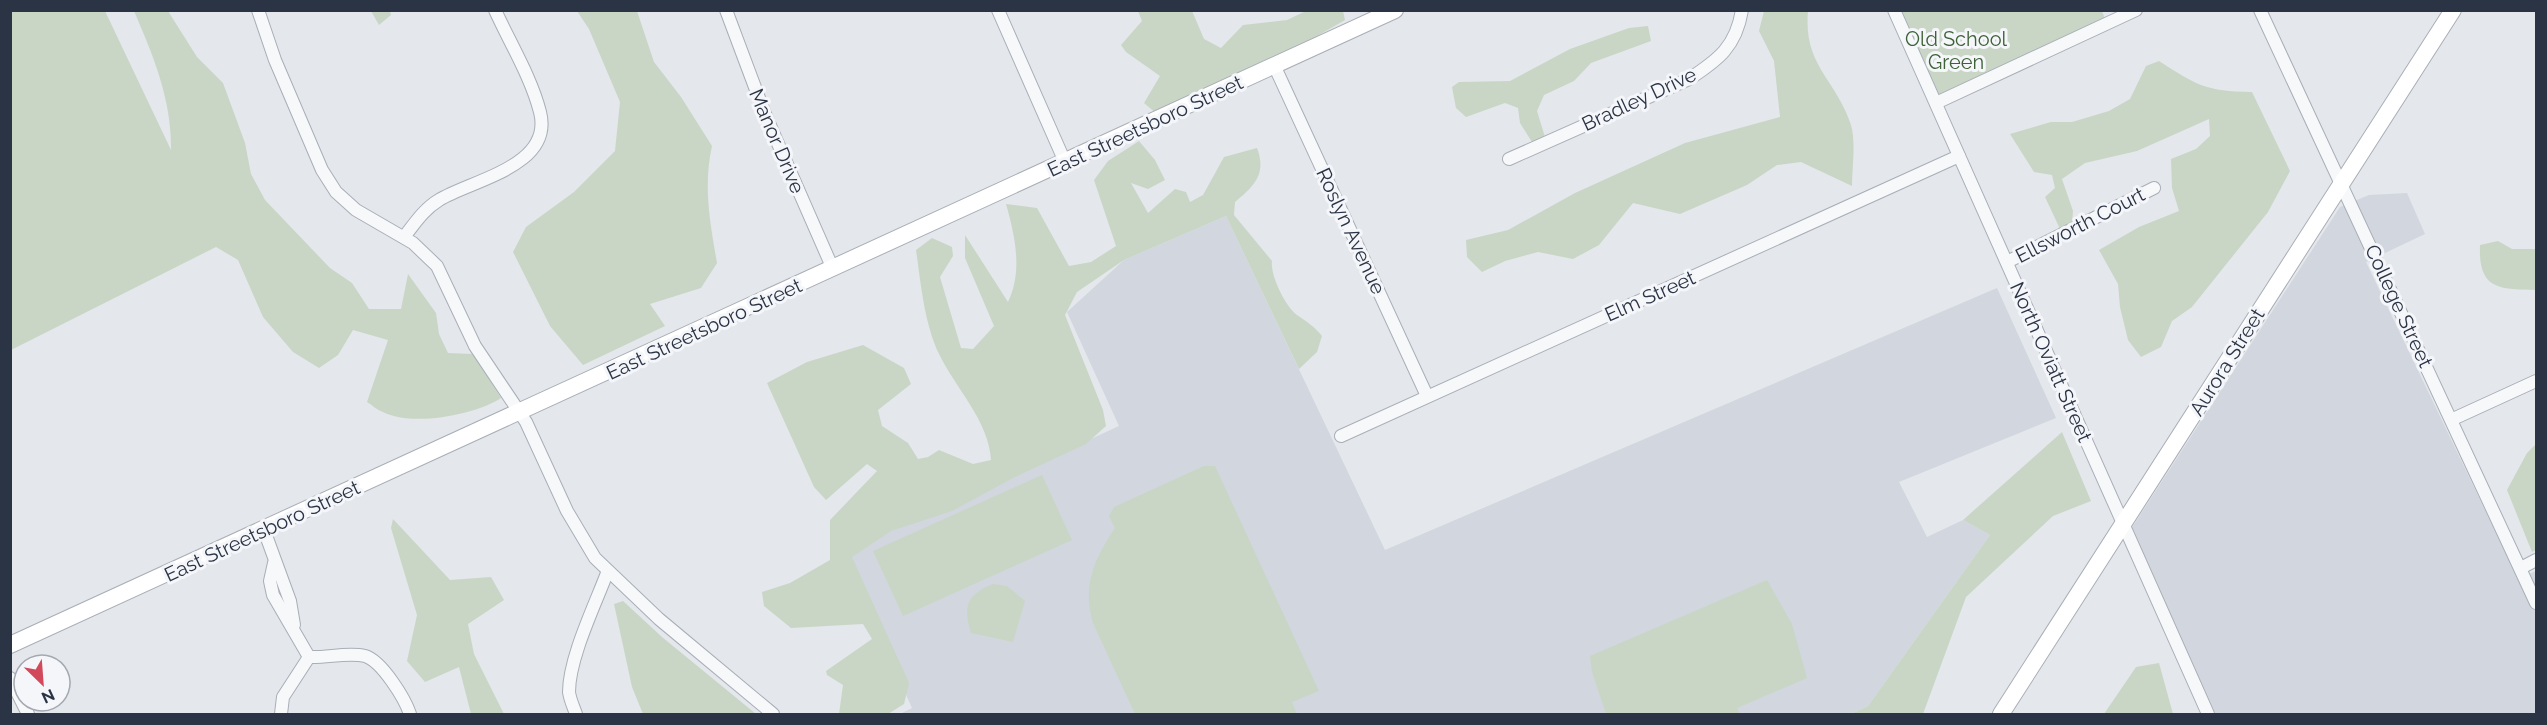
<svg xmlns="http://www.w3.org/2000/svg" width="2547" height="725" font-family="Raleway,sans-serif">
	<style>
		.built { fill: #d2d6de }
		.green { fill: #c9d6c5 }
		.lines { fill: none; stroke-linecap: round; stroke-linejoin: round }
		.street-casing { stroke: #a9aeb7; stroke-width: 14 }
		.secondary-casing { stroke: #a9aeb7; stroke-width: 18 }
		.street { stroke: #f7f8fa; stroke-width: 12 }
		.secondary { stroke: #fff; stroke-width: 16 }
		.labels { text-anchor: middle; dominant-baseline: central; stroke-width: 6; stroke-linejoin: round; paint-order: stroke }
		.park-label { font-size: 20px; fill: #3f6138; stroke: #f4f6f9 }
		.street-label { font-size: 20px; fill: #2b3445; stroke: #f4f6f9 }
	</style>
	<rect width="100%" height="100%" fill="#e4e7ec"/>
	<!-- built -->
	<g class="built">
		<polygon points="2407,193 2425,234 2366,262 2518,579 2536,571 2536,714 2212,714 2131,529 2340,207 2369,195"/>
		<polygon points="1226,216 1385,550 1997,288 2056,418 1899,482 1927,537 1963,520 1990,535 1868,706 1851,714 900,714 912,708 843,553 1119,426 1067,312 1124,260"/>
	</g>
	<!-- green -->
	<g class="green">
		<path d="M11,11H105L171,150C172,100 153,55 134,11H168L197,57L223,83L245,143L251,174L265,200L330,268L352,283L369,309H401L408,274L436,313L439,334L448,353L474,354L501,398C475,415 412,427 383,412C377,410 372,405 367,402L388,340L353,330L338,355L319,368L293,352L263,317L238,260L216,247L11,350Z"/>
		<polygon points="371,11 390,11 391,15 379,25"/>
		<path d="M577,11H637L654,62L681,97L712,146C703,186 710,223 717,263L701,288L650,304L665,326L583,365L550,326L513,252L526,227L574,192L615,151L620,102L589,29Z"/>
		<polygon points="1138,11 1192,11 1204,39 1221,48 1243,25 1287,20 1306,11 1343,11 1345,20 1296,48 1158,115 1144,103 1160,76 1126,52 1121,45 1142,21"/>
		<path d="M1764,11H1808C1803,66 1836,79 1851,125C1856,142 1852,168 1852,186L1801,162L1777,165L1747,185L1680,214L1633,203L1599,245L1573,259L1538,252L1505,261L1482,272L1467,257L1466,240L1508,230L1575,193L1685,143L1780,117L1774,61L1759,31Z"/>
		<polygon points="1894,11 2102,11 2107,24 1936,103"/>
		<polygon points="1648,26 1651,41 1591,63 1574,81 1544,95 1537,111 1545,137 1532,142 1520,123 1518,108 1505,103 1466,117 1456,108 1452,87 1459,82 1510,81 1570,49 1629,28"/>
		<path d="M2159,61C2198,86 2205,91 2252,92L2290,171L2268,212L2192,307L2172,321L2161,347L2141,357L2128,340L2120,307L2118,284L2099,250L2139,227L2179,211L2172,188L2171,159L2196,149L2210,136L2209,119L2137,151L2085,163L2062,179L2073,211L2072,225L2061,231L2045,197L2055,188L2052,175L2034,172L2010,134L2051,122H2072L2109,111L2130,99L2146,66Z"/>
		<path d="M1139,141L1155,160L1165,180L1148,189L1131,183L1148,213L1175,189L1186,192L1190,202L1203,195L1224,157L1257,148C1267,174 1254,186 1235,202L1234,215L1272,261C1270,275 1285,306 1297,315C1307,322 1314,326 1322,336L1317,352L1299,369L1226,216L1124,260L1077,292L1065,315L1103,410L1106,426L1086,444L1013,478L952,511L891,531L852,557L909,683L904,704L888,714H839L843,685L827,675L826,671L872,639L863,624L791,628L764,606L762,592L790,583L830,560V520L877,471L867,464L826,500L814,487L767,383L807,362L863,345L904,368L911,384L878,410L882,426L908,443L918,459L928,457L939,450L973,464L991,460C989,421 956,389 939,354C924,322 921,284 916,250L932,238L952,247L953,256L940,277L961,348L973,349L994,326L965,258V235L1008,302C1023,271 1015,236 1006,204L1037,208L1069,266L1091,262L1116,246L1094,180L1108,161Z"/>
		<path d="M2498,241L2512,249H2536V290C2499,289 2478,290 2480,245Z"/>
		<polygon points="2062,432 2091,501 2053,516 1966,597 1923,714 1851,714 1868,706 1990,535 1963,520"/>
		<polygon points="2536,444 2536,550 2532,552 2507,490 2527,453"/>
		<path d="M1204,466H1215L1319,691L1292,702L1297,714H1135L1093,623C1082,586 1094,559 1115,528L1109,516L1114,507Z"/>
		<polygon points="1042,475 1072,540 903,616 873,551"/>
		<polygon points="393,519 450,580 491,577 504,600 468,624 474,654 504,714 471,714 459,667 425,682 407,661 417,615 391,528"/>
		<polygon points="1767,580 1792,624 1807,678 1737,708 1740,714 1606,714 1592,672 1590,656"/>
		<path d="M993,584L1007,586L1025,601L1013,642L971,633C963,607 966,595 993,584Z"/>
		<polygon points="623,601 662,637 756,714 643,714 632,687 614,604"/>
		<polygon points="2159,663 2173,714 2104,714 2136,667"/>
	</g>
	<g class="lines">
		<defs>
			<g id="street">
				<polyline points="258,10 275,60 322,170 336,192 356,210 413,243 437,266 475,346 526,422 567,511 595,558 659,619 773,714"/>
				<polyline points="726,10 765,114 833,269"/>
				<polyline points="998,10 1065,162"/>
				<polyline points="1894,10 2208,714"/>
				<polyline points="2260,10 2536,603"/>
				<polyline points="1274,65 1427,396"/>
				<polyline points="1936,103 2136,10"/>
				<path d="M1509,159L1689,79C1718,60 1736,47 1742,10"/>
				<path d="M404,237C415,223 424,209 439,200C472,180 554,166 540,112C531,77 510,43 495,10"/>
				<polyline points="2007,262 2154,188"/>
				<polyline points="2453,419 2536,381"/>
				<polyline points="1341,436 1959,156"/>
				<polyline points="264,530 290,601 294,625"/>
				<polyline points="274,563 270,581 273,595 309,657"/>
				<polyline points="2521,568 2536,560"/>
				<polyline points="10,678 28,714"/>
				<path d="M281,714L283,697L309,657C327,658 348,652 365,656C382,661 405,699 410,714"/>
				<path d="M576,714C574,708 570,700 569,692C569,658 595,605 607,573"/>
			</g>
			<g id="secondary">
				<polyline points="10,645 1395,10"/>
				<polyline points="2001,714 2453,10"/>
			</g>
		</defs>
		<!-- street casing -->
		<use href="#street" class="street-casing"/>
		<!-- secondary casing -->
		<use href="#secondary" class="secondary-casing"/>
		<!-- street -->
		<use href="#street" class="street"/>
		<!-- secondary -->
		<use href="#secondary" class="secondary"/>
	</g>
	<g class="labels">
		<!-- park labels -->
		<g class="park-label">
			<text x="1956" y="39">Old School<tspan x="1956" dy="23">Green</tspan></text>
		</g>
		<!-- street labels -->
		<g class="street-label">
			<text transform="translate(1639 99) rotate(-25)">Bradley Drive</text>
			<text transform="translate(1145 126) rotate(-25)">East Streetsboro Street</text>
			<text transform="translate(777 141) rotate(67)">Manor Drive</text>
			<text transform="translate(2080 225) rotate(-27)">Ellsworth Court</text>
			<text transform="translate(1351 231) rotate(65)">Roslyn Avenue</text>
			<text transform="translate(1650 296) rotate(-24)">Elm Street</text>
			<text transform="translate(2399 306) rotate(65)">College Street</text>
			<text transform="translate(704 329) rotate(-25)">East Streetsboro Street</text>
			<text transform="translate(2051 362) rotate(66)">North Oviatt Street</text>
			<text transform="translate(2227 362) rotate(-58)">Aurora Street</text>
			<text transform="translate(262 531) rotate(-25)">East Streetsboro Street</text>
		</g>
	</g>
	<!-- border -->
	<rect width="2547" height="725" fill="none" stroke="#2b3445" stroke-width="24"/>
	<!-- north arrow -->
	<g transform="translate(42 683) rotate(155)"><circle r="28" fill="#f4f6f9" stroke="#a4a8b1" stroke-width="1.5"/>
	<path d="M0-4.5L10 22L0 15L-10 22Z" fill="#d1495b"/>
	<text y="-9" font-size="16" font-weight="bold" text-anchor="middle" fill="#2b3445">N</text>
	</g>
</svg>
